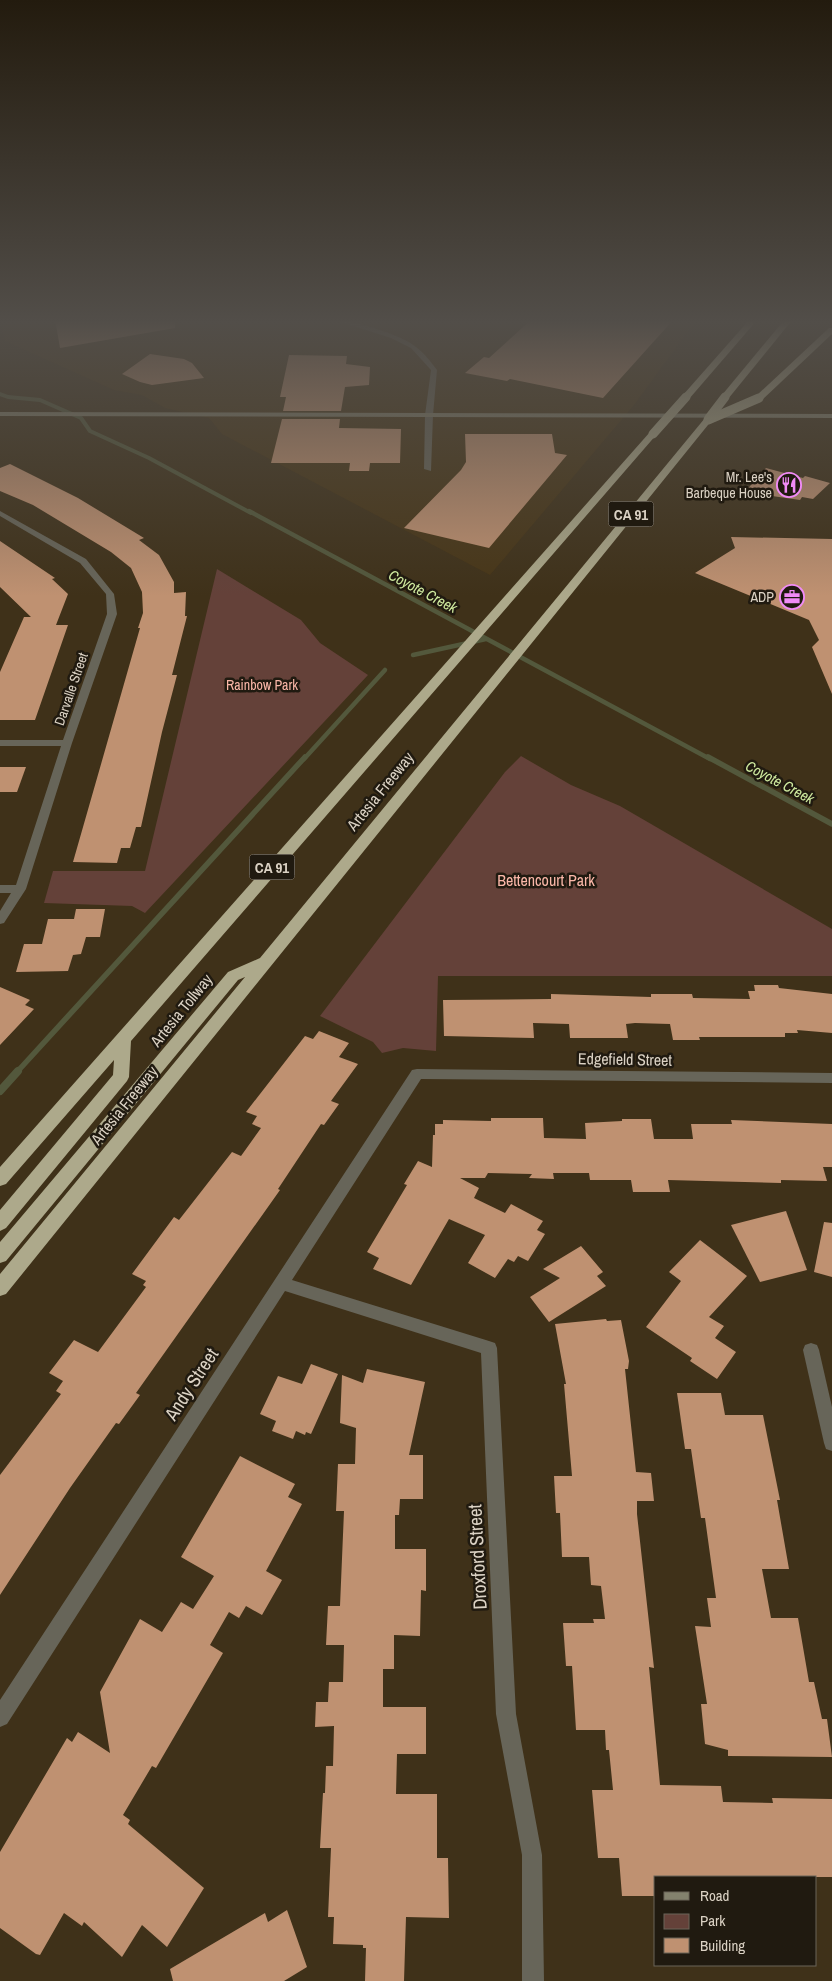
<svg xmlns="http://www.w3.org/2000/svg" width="832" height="1981" font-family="'Archivo Narrow',sans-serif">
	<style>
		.built { fill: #483617 }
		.green { fill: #644139 }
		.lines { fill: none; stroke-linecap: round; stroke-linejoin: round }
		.stream-far3 { stroke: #53583c; stroke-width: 4 }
		.stream-far2 { stroke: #53583c; stroke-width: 4.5 }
		.stream-far1 { stroke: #53583c; stroke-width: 5.5 }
		.stream { stroke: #53583c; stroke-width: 8 }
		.building { fill: #bf9171 }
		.street { fill: #676559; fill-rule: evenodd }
		.secondary { fill: #83816d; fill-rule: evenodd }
		.highway { fill: #ada98b; fill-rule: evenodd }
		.highway-bridge { stroke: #ada98b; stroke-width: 9 }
		.labels { text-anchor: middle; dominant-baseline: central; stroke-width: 5; stroke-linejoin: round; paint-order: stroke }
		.far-poi-label { font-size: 14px; fill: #dbd2c4; stroke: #201a10; text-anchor: end }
		.far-park-label { font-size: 14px; fill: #fab7a8; stroke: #201a10 }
		.far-street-label { font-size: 14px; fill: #dbd2c4; stroke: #201a10 }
		.shield { fill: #201a10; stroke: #a39b8e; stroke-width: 1 }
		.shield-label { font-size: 15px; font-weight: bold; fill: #dbd2c4 }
		.far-water-label { font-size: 15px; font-style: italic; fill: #cfea9f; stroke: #201a10 }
		.street-label { font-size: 16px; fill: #dbd2c4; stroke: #201a10 }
		.park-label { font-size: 16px; fill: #fab7a8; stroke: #201a10 }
		.near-street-label { font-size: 19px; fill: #dbd2c4; stroke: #201a10 }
	</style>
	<rect width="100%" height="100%" fill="#3f3119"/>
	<!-- built -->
	<polygon class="built" points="1,319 697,319 634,405 490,575 222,434 209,418 165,408 142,395 114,390 5,341"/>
	<!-- green -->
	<g class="green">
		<polygon points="217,569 301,620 320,643 368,675 145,913 132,906 44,903 53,871 145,871"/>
		<polygon points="521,756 571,785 620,806 832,929 832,976 438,976 436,1051 403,1048 382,1053 373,1042 320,1016 505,772"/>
	</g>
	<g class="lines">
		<!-- stream-far3 -->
		<polyline class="stream-far3" points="0,394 8,397 40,400 81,418 90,431 149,458 251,513"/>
		<!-- stream-far2 -->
		<g class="stream-far2">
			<polyline points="249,511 710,759"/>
			<polyline points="413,655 486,639"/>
			<polyline points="304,759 385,670"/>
		</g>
		<!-- stream-far1 -->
		<g class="stream-far1">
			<polyline points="708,757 832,824"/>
			<polyline points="17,1072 305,757"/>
		</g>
		<!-- stream -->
		<polyline class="stream" points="0,1091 18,1071"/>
	</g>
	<!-- building -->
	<g class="building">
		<polygon points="55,319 175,319 175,328 60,348"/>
		<polygon points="532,319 674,319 603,398 510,379 507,381 465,373 484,357 489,358"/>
		<polygon points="150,354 184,359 192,363 204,378 152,385 140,382 122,374"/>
		<polygon points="289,355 347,356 346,364 370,367 369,385 345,387 341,411 283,411 286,397 280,397"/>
		<polygon points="282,419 340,419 339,428 401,429 400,463 370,463 369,471 349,471 350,463 271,463"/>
		<polygon points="465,434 552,434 555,453 567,455 489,548 404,528 461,470 466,462"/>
		<polygon points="10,464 78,498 144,538 139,540 159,555 174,582 174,593 186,592 185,616 187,616 172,675 177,675 162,732 141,827 136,827 130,848 121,848 117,863 73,862 140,628 138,628 143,613 142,592 131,568 111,552 33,505 0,491 0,468"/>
		<polygon points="766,468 803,478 805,476 830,483 813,499 802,497 800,500 772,496 766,500 743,494"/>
		<polygon points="731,537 832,539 832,694 812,647 819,640 809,620 695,573 735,548"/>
		<polygon points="0,541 55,578 52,579 68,594 56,625 68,625 35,720 0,720 0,672 24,617 31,617 0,587"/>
		<polygon points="0,767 26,767 17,792 0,792"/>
		<polygon points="76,909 105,909 100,937 86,937 81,954 73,955 68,971 16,972 24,944 42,944 48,919 74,919"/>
		<polygon points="754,985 778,985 779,988 832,994 832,1033 797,1030 798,1033 785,1033 785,1037 699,1037 700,1040 673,1040 670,1024 635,1023 626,1024 628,1038 570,1038 569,1024 533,1023 534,1038 444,1036 443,1000 551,999 551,994 651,997 651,994 692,994 693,998 750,999 748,991 755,991"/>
		<polygon points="0,987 30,1000 25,1005 34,1009 0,1045"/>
		<polygon points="319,1031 349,1043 339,1057 358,1064 331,1101 339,1104 324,1125 321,1124 278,1189 280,1190 136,1393 140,1395 119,1424 116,1423 70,1488 0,1595 0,1475 61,1394 56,1391 63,1381 49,1373 74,1340 98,1352 146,1287 143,1285 146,1281 132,1274 174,1217 179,1220 232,1152 241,1156 261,1128 252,1124 257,1116 246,1112 305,1036 313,1039"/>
		<polygon points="491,1118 543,1118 544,1138 586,1139 585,1123 622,1121 622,1119 651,1119 654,1139 693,1139 691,1124 732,1124 731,1120 832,1124 832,1167 823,1167 827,1181 781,1180 781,1183 668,1180 670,1192 633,1192 631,1180 590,1180 589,1173 553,1173 554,1179 529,1178 532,1174 488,1173 485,1178 460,1178 479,1188 474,1198 505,1213 511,1204 543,1221 537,1230 545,1234 528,1261 518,1256 514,1262 508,1259 495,1278 468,1263 485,1235 449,1219 411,1285 373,1269 379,1258 367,1252 407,1185 404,1184 418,1161 432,1167 433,1135 435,1135 435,1124 443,1124 443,1120 491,1121"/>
		<polygon points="786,1211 807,1270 760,1282 731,1225"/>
		<polygon points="824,1222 832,1223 832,1277 814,1272"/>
		<polygon points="700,1240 747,1276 709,1317 724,1326 715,1338 736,1352 717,1379 690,1361 692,1358 646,1327 681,1281 669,1272"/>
		<polygon points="581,1246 603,1272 597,1276 606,1286 549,1322 530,1297 560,1278 543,1269"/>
		<polygon points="606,1319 607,1321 621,1320 629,1361 628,1369 625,1369 636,1472 651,1473 654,1501 637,1501 637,1514 654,1668 649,1667 660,1785 721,1786 723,1802 773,1803 772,1798 832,1799 832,1877 656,1877 656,1896 622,1896 619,1858 598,1858 592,1790 613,1790 609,1750 606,1750 605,1730 576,1730 572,1666 566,1666 563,1623 594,1623 593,1619 605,1619 601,1586 591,1585 589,1557 562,1557 560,1513 556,1513 554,1476 572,1476 564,1384 566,1384 555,1324"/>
		<polygon points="311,1364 338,1374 311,1434 306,1432 305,1435 296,1431 293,1439 272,1431 276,1421 260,1414 278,1376 302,1384"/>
		<polygon points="367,1369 425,1382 409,1455 423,1455 423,1499 400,1499 399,1515 395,1515 395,1549 426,1549 426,1591 421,1590 420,1636 394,1635 394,1669 383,1669 383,1707 426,1707 426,1754 397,1754 396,1794 437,1794 437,1858 448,1858 449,1918 406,1917 404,1981 365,1981 366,1948 363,1948 363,1945 333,1944 334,1917 328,1917 331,1848 320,1848 323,1793 325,1793 326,1766 333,1766 334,1726 315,1727 316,1702 328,1702 329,1682 343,1682 344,1645 326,1645 328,1606 340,1606 344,1511 336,1511 338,1464 355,1464 356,1428 340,1423 342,1375 363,1383"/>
		<polygon points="677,1393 721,1393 725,1415 763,1415 780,1500 777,1500 789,1569 762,1569 771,1618 798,1618 809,1682 814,1682 822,1719 827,1719 832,1757 728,1756 728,1750 705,1744 701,1704 707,1704 695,1626 711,1627 707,1598 716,1598 705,1518 701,1518 691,1449 685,1449"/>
		<polygon points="240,1456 295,1484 288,1497 302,1504 266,1571 282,1580 262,1615 246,1606 239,1618 229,1612 210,1645 223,1653 156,1768 152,1766 123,1815 130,1820 128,1824 204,1888 167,1947 142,1925 122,1957 84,1922 82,1926 64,1913 40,1955 36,1954 0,1928 0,1852 67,1738 72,1742 78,1732 110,1753 100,1692 140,1619 162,1632 181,1602 193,1609 214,1576 181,1557"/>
		<polygon points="287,1910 307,1967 284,1981 173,1981 170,1969 265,1913 268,1922"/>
	</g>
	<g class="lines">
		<!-- street -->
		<g class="street">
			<path d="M331,319C349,319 403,335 416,347C424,353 431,362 437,370L433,415L431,471L424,469L425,415L431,370L411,348L391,338Z"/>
			<polygon points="0,511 86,559 114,594 117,614 72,743 26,889 4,923 0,924 0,911 11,893 0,893 0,885 16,885 61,746 0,746 0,740 63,740 107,614 106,594 80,563 0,516"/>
			<polygon points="417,1069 832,1073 832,1083 421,1079 292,1280 489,1341 495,1343 497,1348 516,1714 542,1855 544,1981 522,1981 522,1855 496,1714 481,1353 285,1291 7,1724 0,1727 0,1700 412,1070"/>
			<polygon points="811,1343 817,1345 819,1350 832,1407 832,1451 826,1449 824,1443 803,1350 805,1345"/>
		</g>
		<!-- secondary -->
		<polygon class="secondary" points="0,412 832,414 832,418 0,416"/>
		<!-- highway -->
		<g class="highway">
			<polygon points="750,319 758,319 689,399 683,399 683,395"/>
			<polygon points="785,319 793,319 728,399 722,399 722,395"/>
			<polygon points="829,328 832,328 832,334 762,400 756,400 756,396"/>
			<polygon points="705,418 712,420 6,1294 0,1296 0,1274 245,977 238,980 6,1261 0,1263 0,1242 228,972 260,958"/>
			<polygon points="650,432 657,434 131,1041 129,1077 127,1081 6,1228 0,1231 0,1210 113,1075 114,1060 6,1184 0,1186 0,1167"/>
		</g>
		<!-- highway-bridge -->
		<g class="highway-bridge">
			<polyline points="709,418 725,397"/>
			<polyline points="708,420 759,398"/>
			<polyline points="653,434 686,397"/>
		</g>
	</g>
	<!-- sky -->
	<linearGradient id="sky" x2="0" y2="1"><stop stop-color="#231b0e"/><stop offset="0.54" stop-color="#524e49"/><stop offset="1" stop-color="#524e49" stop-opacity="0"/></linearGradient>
	<rect width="832" height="596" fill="url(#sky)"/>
	<!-- icons -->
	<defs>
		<symbol id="restaurant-ring" viewBox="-11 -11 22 22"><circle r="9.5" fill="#201a10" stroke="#f08bf6" stroke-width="1.5"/><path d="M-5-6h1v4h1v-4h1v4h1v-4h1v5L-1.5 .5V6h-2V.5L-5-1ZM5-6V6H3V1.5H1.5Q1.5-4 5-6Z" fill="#f08bf6"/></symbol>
		<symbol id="office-ring" viewBox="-11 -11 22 22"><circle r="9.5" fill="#201a10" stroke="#f08bf6" stroke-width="1.5"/><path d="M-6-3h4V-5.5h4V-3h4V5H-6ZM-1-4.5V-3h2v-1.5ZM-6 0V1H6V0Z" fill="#f08bf6"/></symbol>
	</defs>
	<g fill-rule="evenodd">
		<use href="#restaurant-ring" x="775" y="471" width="28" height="28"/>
		<use href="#office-ring" x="778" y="583" width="28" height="28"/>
	</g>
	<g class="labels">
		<!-- far-poi labels -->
		<g class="far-poi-label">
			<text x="772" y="477">Mr. Lee's<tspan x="772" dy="16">Barbeque House</tspan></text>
			<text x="774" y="597">ADP</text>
		</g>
		<!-- far-park labels -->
		<g class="far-park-label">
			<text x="262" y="685">Rainbow Park</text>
		</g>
		<!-- far-street labels -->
		<g class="far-street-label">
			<text transform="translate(71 689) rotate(-71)">Darvalle Street</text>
		</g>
		<!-- shield labels -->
		<g class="shield">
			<rect x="608.5" y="501.5" width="45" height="25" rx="4"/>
			<rect x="249.5" y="854.5" width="45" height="25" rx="4"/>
		</g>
		<g class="shield-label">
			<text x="631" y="514">CA 91</text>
			<text x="272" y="867">CA 91</text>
		</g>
		<!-- far-water labels -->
		<g class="far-water-label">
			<text transform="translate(423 591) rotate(28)">Coyote Creek</text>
			<text transform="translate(780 782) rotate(28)">Coyote Creek</text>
		</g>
		<!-- street labels -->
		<g class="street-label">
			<text transform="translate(380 791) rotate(-51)">Artesia Freeway</text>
			<text transform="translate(181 1010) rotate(-51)">Artesia Tollway</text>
			<text transform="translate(625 1059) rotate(1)">Edgefield Street</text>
			<text transform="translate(124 1105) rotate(-51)">Artesia Freeway</text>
		</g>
		<!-- park labels -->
		<g class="park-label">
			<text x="546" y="880">Bettencourt Park</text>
		</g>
		<!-- near-street labels -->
		<g class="near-street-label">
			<text transform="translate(191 1384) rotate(-57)">Andy Street</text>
			<text transform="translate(477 1557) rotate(-93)">Droxford Street</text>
		</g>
	</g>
	<!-- legend -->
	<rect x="654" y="1876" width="162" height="90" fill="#201a10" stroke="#6b6458"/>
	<rect x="664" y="1892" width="25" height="8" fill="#83816d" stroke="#6b6458"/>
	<text x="700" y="1901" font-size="15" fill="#dbd2c4">Road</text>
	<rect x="664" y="1914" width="25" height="15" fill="#644139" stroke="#6b6458"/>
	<text x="700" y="1926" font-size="15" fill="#dbd2c4">Park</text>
	<rect x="664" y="1938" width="25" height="15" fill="#bf9171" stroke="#6b6458"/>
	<text x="700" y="1951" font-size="15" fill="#dbd2c4">Building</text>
</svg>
